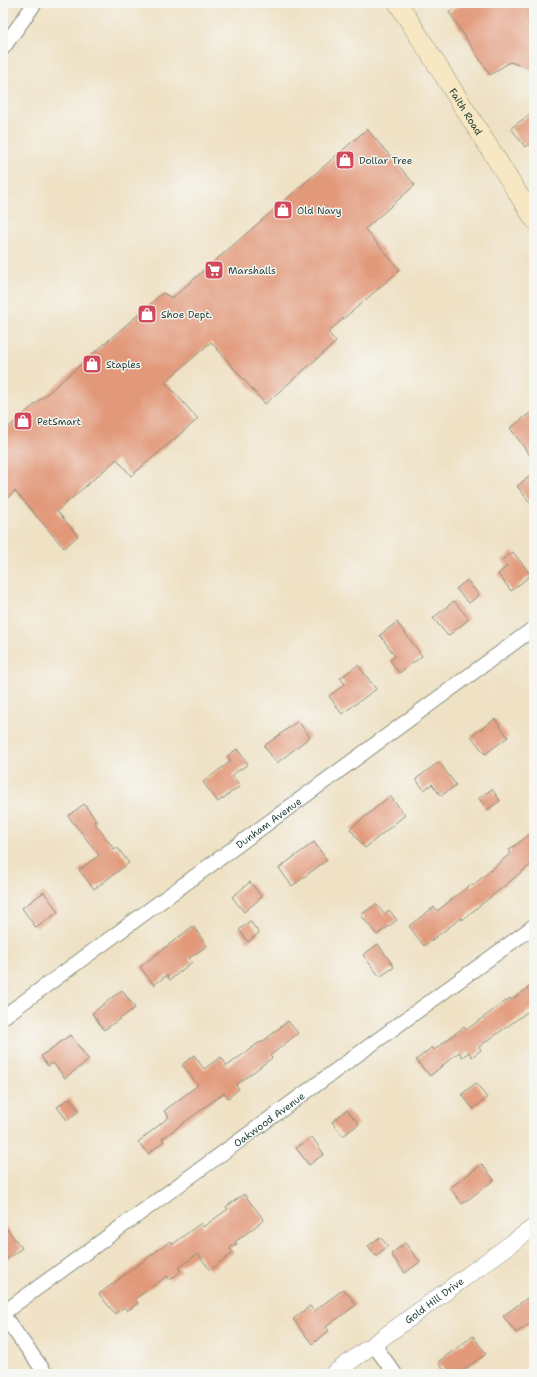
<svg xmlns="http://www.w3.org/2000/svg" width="537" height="1377" font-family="'Shantell Sans',sans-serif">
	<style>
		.building { fill: #e2997a }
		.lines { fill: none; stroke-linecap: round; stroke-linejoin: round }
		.minor-casing { stroke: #878f7c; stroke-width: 16 }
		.tertiary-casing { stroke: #878f7c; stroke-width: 18 }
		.secondary-casing { stroke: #878f7c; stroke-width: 20 }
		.minor { stroke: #fff; stroke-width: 14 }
		.tertiary { stroke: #fff; stroke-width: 17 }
		.secondary { stroke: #f7e8c3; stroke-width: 19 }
		.labels { text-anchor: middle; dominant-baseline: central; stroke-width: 3; stroke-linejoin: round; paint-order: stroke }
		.street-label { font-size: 10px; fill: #1f3d34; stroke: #f6f6f2 }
		.poi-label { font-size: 10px; fill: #1f3d34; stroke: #f6f6f2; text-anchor: start }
	</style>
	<rect width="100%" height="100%" fill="#f6f6f2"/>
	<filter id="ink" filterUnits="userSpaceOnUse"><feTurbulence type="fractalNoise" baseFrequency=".025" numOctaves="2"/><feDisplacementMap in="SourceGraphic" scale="8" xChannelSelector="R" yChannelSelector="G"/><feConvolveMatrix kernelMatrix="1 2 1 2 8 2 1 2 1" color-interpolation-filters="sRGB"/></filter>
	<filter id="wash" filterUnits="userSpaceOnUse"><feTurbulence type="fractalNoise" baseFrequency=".012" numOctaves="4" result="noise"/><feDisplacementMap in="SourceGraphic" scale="16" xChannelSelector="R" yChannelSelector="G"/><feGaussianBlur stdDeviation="0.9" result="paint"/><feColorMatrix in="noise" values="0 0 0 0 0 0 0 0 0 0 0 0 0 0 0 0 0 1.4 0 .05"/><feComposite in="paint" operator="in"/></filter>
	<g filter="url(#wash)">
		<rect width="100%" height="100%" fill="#efe1c4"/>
		<g id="blocks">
			<!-- building -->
			<g class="building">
				<polygon points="462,3 530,3 534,9 534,70 510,62 490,75 449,12"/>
				<polygon points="534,111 534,141 525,147 511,128"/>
				<polygon points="367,129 415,185 365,229 400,270 328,332 336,342 265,404 211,342 165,382 198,419 131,476 117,459 57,511 78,536 64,548 15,491 3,502 3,432 163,293 172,298"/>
				<polygon points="534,410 534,461 510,428"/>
				<polygon points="534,473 534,508 517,486"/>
				<polygon points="513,552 531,575 511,591 498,574 507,566 502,560"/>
				<polygon points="467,580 479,595 469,603 456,589"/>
				<polygon points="454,601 469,619 448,636 433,618"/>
				<polygon points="397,622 422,656 399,673 390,660 395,656 380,635"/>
				<polygon points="358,665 376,689 342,714 329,696 345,684 340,678"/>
				<polygon points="495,719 508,737 485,754 471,736"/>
				<polygon points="298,721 310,737 277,763 264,746"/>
				<polygon points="237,749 248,764 232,775 240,786 218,802 203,782 231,761 227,756"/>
				<polygon points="439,762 456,785 441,796 432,784 424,790 416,779"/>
				<polygon points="492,789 500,801 487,810 479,798"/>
				<polygon points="390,796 405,815 365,848 350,829"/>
				<polygon points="84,804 96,820 94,822 114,849 117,847 129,863 94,889 79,870 99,855 68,816"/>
				<polygon points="534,831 534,862 462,920 461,918 424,946 409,926 434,907 437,911 471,884 472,886 511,853 509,850"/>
				<polygon points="314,842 327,860 292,886 279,868"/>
				<polygon points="250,882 262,897 244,912 232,897"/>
				<polygon points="44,892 58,912 36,928 22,908"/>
				<polygon points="376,904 384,914 389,910 397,920 377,935 361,915"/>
				<polygon points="250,921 259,933 248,942 239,930"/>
				<polygon points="193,926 207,946 189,958 192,962 170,980 167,975 154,985 140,967"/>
				<polygon points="378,944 394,967 380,977 363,955"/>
				<polygon points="534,984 534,1007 479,1047 481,1050 472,1057 469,1052 462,1057 459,1052 430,1076 416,1060 432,1047 434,1050 464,1027 466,1030 510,998 511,1000"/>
				<polygon points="122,990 135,1008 104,1030 92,1013"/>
				<polygon points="288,1021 298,1033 270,1056 272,1058 236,1085 239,1089 228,1098 224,1093 205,1107 162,1139 164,1141 148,1154 138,1142 169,1117 164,1111 198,1085 182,1065 194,1055 204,1069 221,1057 227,1066 260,1042 261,1043"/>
				<polygon points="70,1035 89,1060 65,1078 53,1063 48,1066 41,1056"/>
				<polygon points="476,1083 487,1098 473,1109 462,1094"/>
				<polygon points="70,1098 79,1111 67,1120 57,1107"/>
				<polygon points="347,1110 359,1124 343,1136 332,1122"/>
				<polygon points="312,1137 324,1154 309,1165 296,1148"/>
				<polygon points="482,1164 494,1180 462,1204 450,1188"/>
				<polygon points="244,1194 264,1220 235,1242 237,1244 230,1248 233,1253 210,1270 198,1254 178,1268 181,1271 170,1280 167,1276 135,1299 138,1303 127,1311 124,1307 115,1314 99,1294 170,1241 173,1244 201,1223 203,1227 228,1209 226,1207"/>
				<polygon points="3,1224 22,1248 3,1262"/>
				<polygon points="380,1237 388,1246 376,1256 368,1246"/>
				<polygon points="405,1243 420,1262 405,1273 391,1254"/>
				<polygon points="344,1289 356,1305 326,1327 329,1331 312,1344 293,1319 310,1306 314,1311"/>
				<polygon points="534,1293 534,1321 516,1333 503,1316"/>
				<polygon points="473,1336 486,1354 458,1374 447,1374 438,1362"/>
			</g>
		</g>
	</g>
	<g filter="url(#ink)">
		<use href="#blocks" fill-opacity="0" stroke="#878f7c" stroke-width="1"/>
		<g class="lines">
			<defs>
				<g id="minor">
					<polyline points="3,48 35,3"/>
					<path id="s1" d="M3,1017L534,628"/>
					<path id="s2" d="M3,1313L534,926"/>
					<polyline points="3,1315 46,1374"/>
					<polyline points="374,1345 395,1374"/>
				</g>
				<g id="tertiary">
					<path id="s3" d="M333,1374L534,1227"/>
				</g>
				<g id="secondary">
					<path id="s4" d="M398,3L534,219"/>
				</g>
			</defs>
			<!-- minor casing -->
			<use href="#minor" class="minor-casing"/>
			<!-- tertiary casing -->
			<use href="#tertiary" class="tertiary-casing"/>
			<!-- secondary casing -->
			<use href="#secondary" class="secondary-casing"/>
			<!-- minor -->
			<use href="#minor" class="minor"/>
			<!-- tertiary -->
			<use href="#tertiary" class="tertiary"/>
			<!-- secondary -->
			<use href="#secondary" class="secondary"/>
		</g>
	</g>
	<!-- icons -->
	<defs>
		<symbol id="shop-square" viewBox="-11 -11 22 22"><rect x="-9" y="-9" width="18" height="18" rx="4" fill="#d1495b" stroke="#f6f6f2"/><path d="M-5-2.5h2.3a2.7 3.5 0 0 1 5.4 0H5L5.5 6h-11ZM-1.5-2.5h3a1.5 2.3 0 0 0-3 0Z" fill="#fff"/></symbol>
		<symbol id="supermarket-square" viewBox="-11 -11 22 22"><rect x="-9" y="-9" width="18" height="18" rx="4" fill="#d1495b" stroke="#f6f6f2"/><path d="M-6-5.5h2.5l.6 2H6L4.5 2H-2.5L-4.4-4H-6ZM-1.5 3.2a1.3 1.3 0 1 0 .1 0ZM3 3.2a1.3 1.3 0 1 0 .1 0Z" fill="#fff"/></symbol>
	</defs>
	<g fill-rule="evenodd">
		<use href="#shop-square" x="334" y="149" width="22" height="22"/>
		<use href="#shop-square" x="272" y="199" width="22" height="22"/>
		<use href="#supermarket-square" x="203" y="259" width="22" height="22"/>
		<use href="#shop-square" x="136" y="303" width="22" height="22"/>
		<use href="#shop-square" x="81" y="353" width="22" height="22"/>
		<use href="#shop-square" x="12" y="410" width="22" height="22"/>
	</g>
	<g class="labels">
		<!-- street labels -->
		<g class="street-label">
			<text stroke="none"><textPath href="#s4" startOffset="128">Faith Road</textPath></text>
			<text stroke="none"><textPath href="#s1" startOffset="329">Dunham Avenue</textPath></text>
			<text stroke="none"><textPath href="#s2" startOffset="329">Oakwood Avenue</textPath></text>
			<text stroke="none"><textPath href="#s3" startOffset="125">Gold Hill Drive</textPath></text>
		</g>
		<!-- poi labels -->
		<g class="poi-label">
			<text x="359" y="160">Dollar Tree</text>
			<text x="297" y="210">Old Navy</text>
			<text x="228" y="270">Marshalls</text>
			<text x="161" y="314">Shoe Dept.</text>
			<text x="106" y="364">Staples</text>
			<text x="37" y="421">PetSmart</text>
		</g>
	</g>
	<!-- margin -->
	<rect width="537" height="1377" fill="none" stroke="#f6f6f2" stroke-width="16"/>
</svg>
